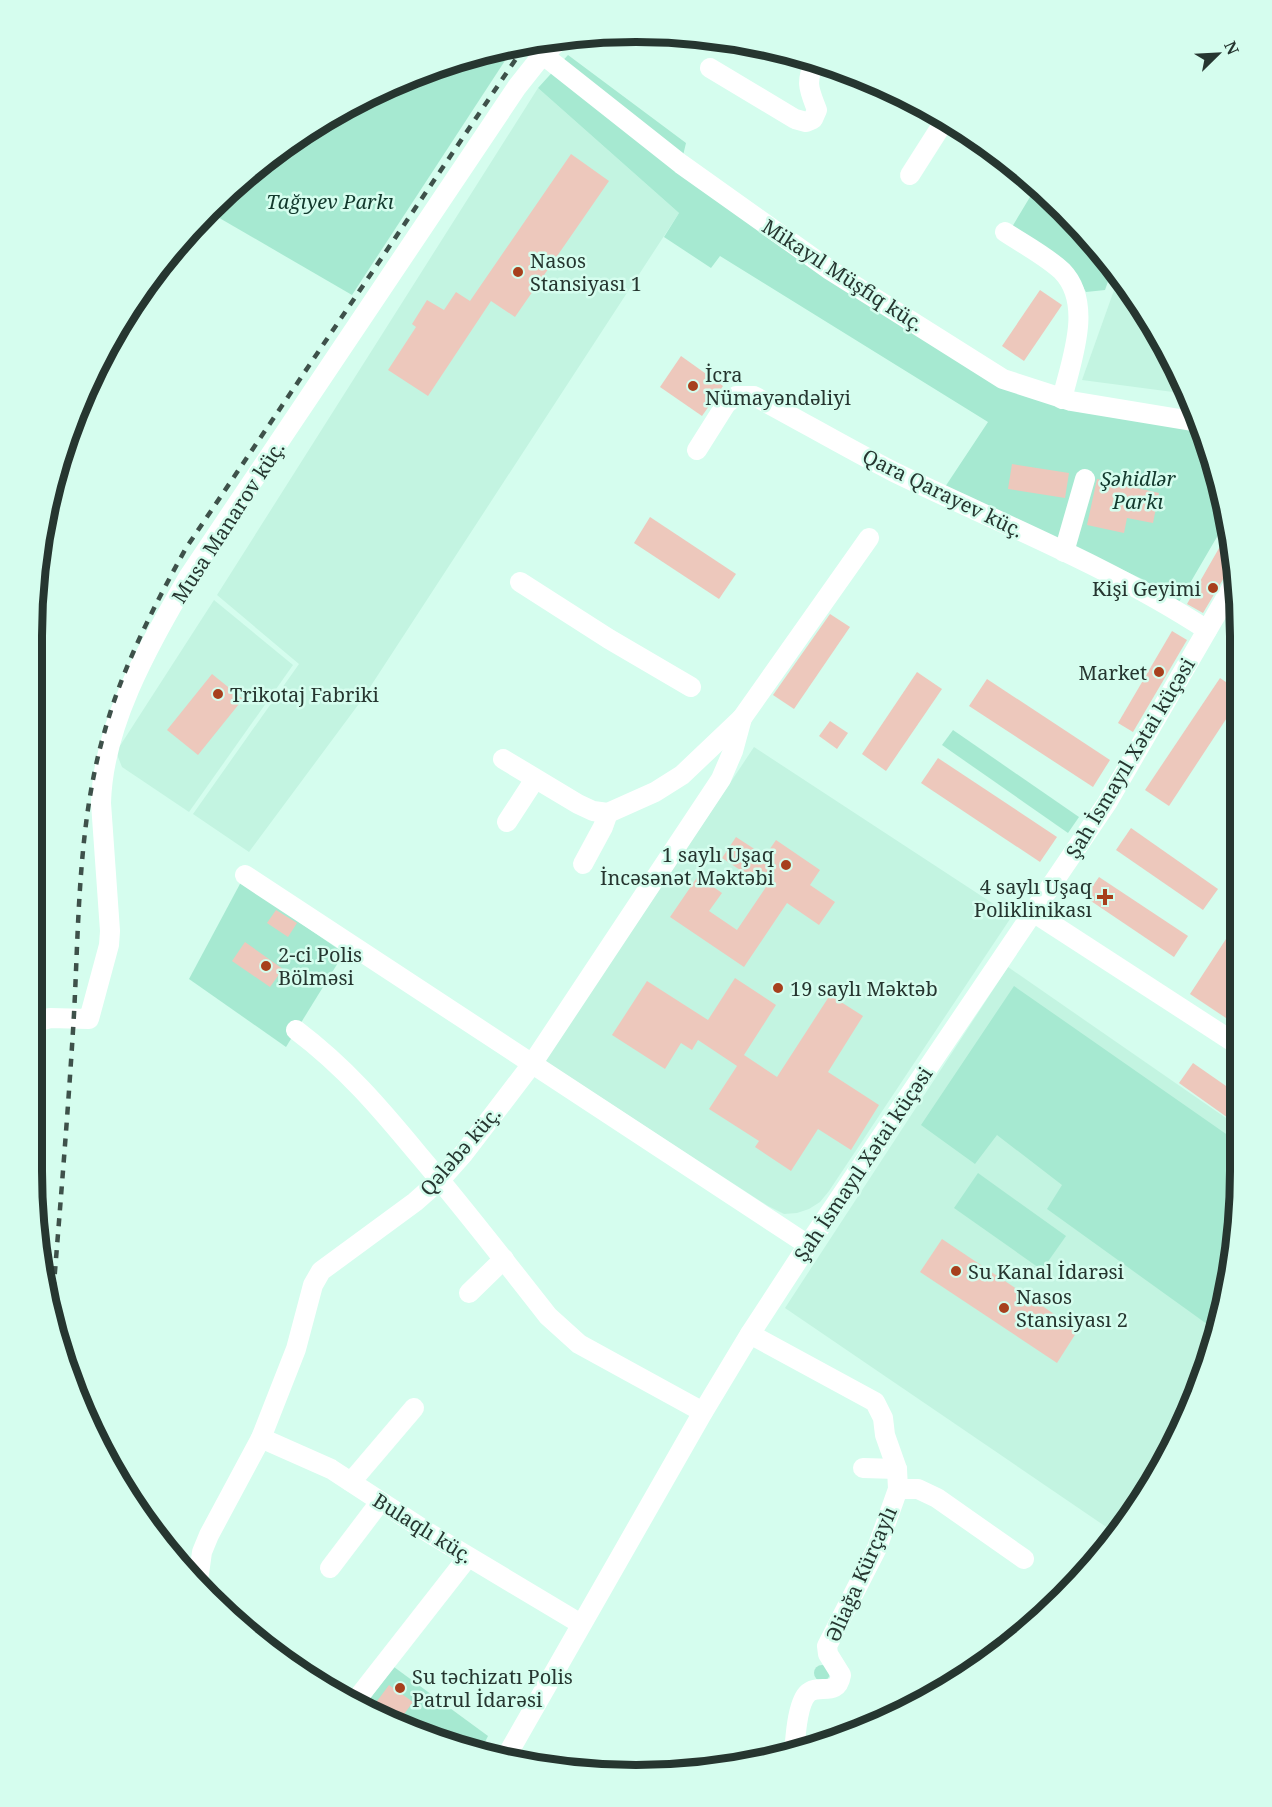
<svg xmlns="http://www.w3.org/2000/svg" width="1272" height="1807" font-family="'Noto Serif',serif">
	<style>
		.built { fill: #c3f4e1 }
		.green { fill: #a6e9d1 }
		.building { fill: #edc8bc }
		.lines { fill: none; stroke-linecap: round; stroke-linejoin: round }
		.minor { stroke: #fff; stroke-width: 20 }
		.rail { stroke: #3e514a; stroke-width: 4.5; stroke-dasharray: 8 8; stroke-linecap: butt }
		.poi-dot { fill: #a7401d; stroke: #d5fdee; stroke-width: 2 }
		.labels { text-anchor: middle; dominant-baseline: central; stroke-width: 5; stroke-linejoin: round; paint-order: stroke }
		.park-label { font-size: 20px; font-style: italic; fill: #12392d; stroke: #d5fdee }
		.poi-label { font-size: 20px; fill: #263630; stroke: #d5fdee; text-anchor: start }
		.street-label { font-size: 20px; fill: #263630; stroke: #d5fdee }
		.rim { fill: none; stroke: #263630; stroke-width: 8 }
	</style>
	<rect width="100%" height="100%" fill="#d5fdee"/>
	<!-- built -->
	<g class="built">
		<polygon points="538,88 679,213 361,701 249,852 193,814 299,664 217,595"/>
		<polygon points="1118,279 1178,369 1188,394 1082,380"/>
		<polygon points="214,600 293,665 189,812 122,767 116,752"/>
		<polygon points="754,747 1012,916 829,1191 820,1202 809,1209 797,1213 784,1214 768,1206 545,1061"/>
		<polygon points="1008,967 1239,1127 1239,1210 1220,1327 1178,1438 1118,1535 785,1308"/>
	</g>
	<!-- green -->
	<g class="green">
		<polygon points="514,47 352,295 209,212 237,182 333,113 441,64"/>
		<polygon points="568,55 686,143 681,164 1003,379 1197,418 1220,479 1228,518 1179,602 1142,579 945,487 988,422 720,256 711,268 664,237 679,213 538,88"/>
		<polygon points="1036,187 1090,237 1112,270 1105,290 1086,292 1074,271 1012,227"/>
		<polygon points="953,730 1079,817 1068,833 942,745"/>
		<polygon points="241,882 344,953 286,1047 189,979"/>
		<polygon points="1014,986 1239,1143 1239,1210 1218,1332 1047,1209 1062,1185 997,1135 975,1164 921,1125"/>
		<polygon points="978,1173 1066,1236 1042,1270 954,1208"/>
		<circle cx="822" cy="1673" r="8"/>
		<polygon points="394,1667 488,1736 481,1750 404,1729 362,1709"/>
	</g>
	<!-- building -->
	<g class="building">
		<polygon points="571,154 609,181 515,317 491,301 428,396 388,370 416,327 412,324 427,300 444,310 456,292 470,301"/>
		<polygon points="1040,290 1062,305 1024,361 1002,346"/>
		<polygon points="681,356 723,386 702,416 660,387"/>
		<polygon points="1012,464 1069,473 1065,498 1008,489"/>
		<polygon points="1097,479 1159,493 1153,523 1127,518 1124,533 1087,525"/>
		<polygon points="650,517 736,574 719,599 634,543"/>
		<polygon points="1230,529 1235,563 1231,571 1225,576 1203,613 1187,604"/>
		<polygon points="830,614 850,627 794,709 773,695"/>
		<polygon points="1172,631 1187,640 1133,732 1118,723"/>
		<polygon points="917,672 942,689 886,771 862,754"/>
		<polygon points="212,674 243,699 198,755 167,730"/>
		<polygon points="1220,678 1236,689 1236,704 1169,806 1145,790"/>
		<polygon points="987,679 1110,760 1093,787 969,706"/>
		<polygon points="830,721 848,733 837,749 819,736"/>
		<polygon points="938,758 1057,837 1040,862 921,783"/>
		<polygon points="1131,828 1218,889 1203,910 1116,850"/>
		<polygon points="736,837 765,856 776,840 820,870 810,885 835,902 819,925 787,903 744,967 670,917 698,876 722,893 709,911 737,930 766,887 722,858"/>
		<polygon points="1099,877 1188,936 1174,957 1085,897"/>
		<polygon points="276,910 297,923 288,937 267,923"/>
		<polygon points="1226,939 1238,947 1238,1026 1190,994"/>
		<polygon points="245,942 283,969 270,987 232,961"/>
		<polygon points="735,978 776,1005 744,1055 777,1077 830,995 863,1016 828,1072 879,1105 851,1150 818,1129 791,1171 755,1147 759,1141 709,1109 737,1066 698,1040 692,1050 681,1043 665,1069 612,1035 647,981 708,1020"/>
		<polygon points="1193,1063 1239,1095 1239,1110 1231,1120 1179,1083"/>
		<polygon points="942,1239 1078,1330 1057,1363 920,1272"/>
		<polygon points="389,1685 413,1702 396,1725 369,1712"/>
	</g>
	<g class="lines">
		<!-- minor -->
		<g class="minor">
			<polyline points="528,43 681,164 830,270 1003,379 1071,401 1198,422"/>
			<path d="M710,68L795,119L806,122L813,119L817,110C809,89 805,83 815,61"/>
			<polyline points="910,175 945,120"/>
			<path d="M1005,232C1023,244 1046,256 1062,271C1094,304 1071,361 1062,399"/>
			<path d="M697,450L726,404L736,396H754C801,421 847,448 894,472C999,523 1109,566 1207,630"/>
			<polyline points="1064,552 1085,479"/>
			<polyline points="520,582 609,639 691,687"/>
			<polyline points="503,759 578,804 593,811 608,813 655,792 682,775 742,718 869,538"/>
			<polyline points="507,822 535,779"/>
			<polyline points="583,864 603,827 608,813"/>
			<polyline points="245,875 808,1245"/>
			<polyline points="1033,912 1238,1045"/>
			<path d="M32,1023L50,1018L89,1019L109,945L110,931L101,803C103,723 150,644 189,576L517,87L536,63L562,37"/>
			<path d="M296,1030C345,1067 380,1108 418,1154C463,1207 505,1261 548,1316L579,1344L703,1412"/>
			<polyline points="469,1293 504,1259"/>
			<path d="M750,1334L875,1402L883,1418L885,1435L897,1469L898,1489L877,1548L827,1646L828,1654L841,1675C837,1699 818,1682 807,1694C797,1705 795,1740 794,1755"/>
			<polyline points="261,1438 331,1469 429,1533 581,1624"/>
			<polyline points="863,1468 897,1469"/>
			<polyline points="351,1482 414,1408"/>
			<polyline points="898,1489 918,1489 937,1498 1024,1559"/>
			<polyline points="330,1568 380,1502"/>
			<polyline points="198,1581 202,1552 209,1535 261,1438 296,1349 313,1285 321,1271 415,1202 440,1180 464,1153 532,1064 721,779 733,751 742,718"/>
			<polyline points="353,1704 468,1557"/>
			<polyline points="506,1757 703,1412 750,1334 808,1245 1107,803 1235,582"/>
		</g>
		<!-- rail -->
		<path class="rail" d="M51,1322C59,1219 68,1116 74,1014C79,920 78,821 105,730C123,666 154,606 186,548L526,44"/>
	</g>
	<!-- markers -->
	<g class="poi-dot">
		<circle cx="518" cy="272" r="6"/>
		<circle cx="693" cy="386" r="6"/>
		<circle cx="1213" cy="588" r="6"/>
		<circle cx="1159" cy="672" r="6"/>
		<circle cx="218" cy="694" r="6"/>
		<circle cx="786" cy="865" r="6"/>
		<path d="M1102 888h6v6h6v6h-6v6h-6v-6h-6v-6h6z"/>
		<circle cx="266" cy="966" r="6"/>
		<circle cx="778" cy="988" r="6"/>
		<circle cx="956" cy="1271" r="6"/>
		<circle cx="1004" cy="1308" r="6"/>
		<circle cx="400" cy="1688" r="6"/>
	</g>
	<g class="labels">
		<!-- park labels -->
		<g class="park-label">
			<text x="330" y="201">Tağıyev Parkı</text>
			<text x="1138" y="478">Şəhidlər<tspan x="1138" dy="23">Parkı</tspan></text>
		</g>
		<!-- poi labels -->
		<g class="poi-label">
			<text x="530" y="260">Nasos<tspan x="530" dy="23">Stansiyası 1</tspan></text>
			<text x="705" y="374">İcra<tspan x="705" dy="23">Nümayəndəliyi</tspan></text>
			<text x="1201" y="588" text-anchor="end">Kişi Geyimi</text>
			<text x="1147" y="672" text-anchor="end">Market</text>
			<text x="230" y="694">Trikotaj Fabriki</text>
			<text x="774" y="854" text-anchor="end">1 saylı Uşaq<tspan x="774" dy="23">İncəsənət Məktəbi</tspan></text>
			<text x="1092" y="886" text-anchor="end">4 saylı Uşaq<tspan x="1092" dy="23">Poliklinikası</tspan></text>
			<text x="278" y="954">2-ci Polis<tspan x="278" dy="23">Bölməsi</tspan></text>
			<text x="790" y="988">19 saylı Məktəb</text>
			<text x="968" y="1271">Su Kanal İdarəsi</text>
			<text x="1016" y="1296">Nasos<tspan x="1016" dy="23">Stansiyası 2</tspan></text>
			<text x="412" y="1676">Su təchizatı Polis<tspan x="412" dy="23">Patrul İdarəsi</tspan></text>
		</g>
		<!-- street labels -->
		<g class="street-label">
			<text transform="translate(843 275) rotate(33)">Mikayıl Müşfiq küç.</text>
			<text transform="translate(943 493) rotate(26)">Qara Qarayev küç.</text>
			<text transform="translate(228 522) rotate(-57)">Musa Manarov küç.</text>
			<text transform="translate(1130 758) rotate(-59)">Şah İsmayıl Xətai küçəsi</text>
			<text transform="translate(460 1151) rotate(-49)">Qələbə küç.</text>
			<text transform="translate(863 1164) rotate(-56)">Şah İsmayıl Xətai küçəsi</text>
			<text transform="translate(423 1528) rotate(32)">Bulaqlı küç.</text>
			<text transform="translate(861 1574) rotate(-66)">Əliağa Kürçaylı</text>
		</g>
	</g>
	<!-- crop -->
	<path d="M0 0H1272V1807H0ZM636 42H636A594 594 0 0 1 1230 636V1171A594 594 0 0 1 636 1765H636A594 594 0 0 1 42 1171V636A594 594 0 0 1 636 42Z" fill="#d5fdee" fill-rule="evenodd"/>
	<path class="rim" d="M636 42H636A594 594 0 0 1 1230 636V1171A594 594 0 0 1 636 1765H636A594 594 0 0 1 42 1171V636A594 594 0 0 1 636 42Z"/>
	<!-- north arrow -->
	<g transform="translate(1218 54) rotate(66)" stroke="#d5fdee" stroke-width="4.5" paint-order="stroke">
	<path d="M0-4.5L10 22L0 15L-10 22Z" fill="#263630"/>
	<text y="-9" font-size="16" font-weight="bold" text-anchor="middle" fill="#263630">N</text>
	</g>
</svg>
